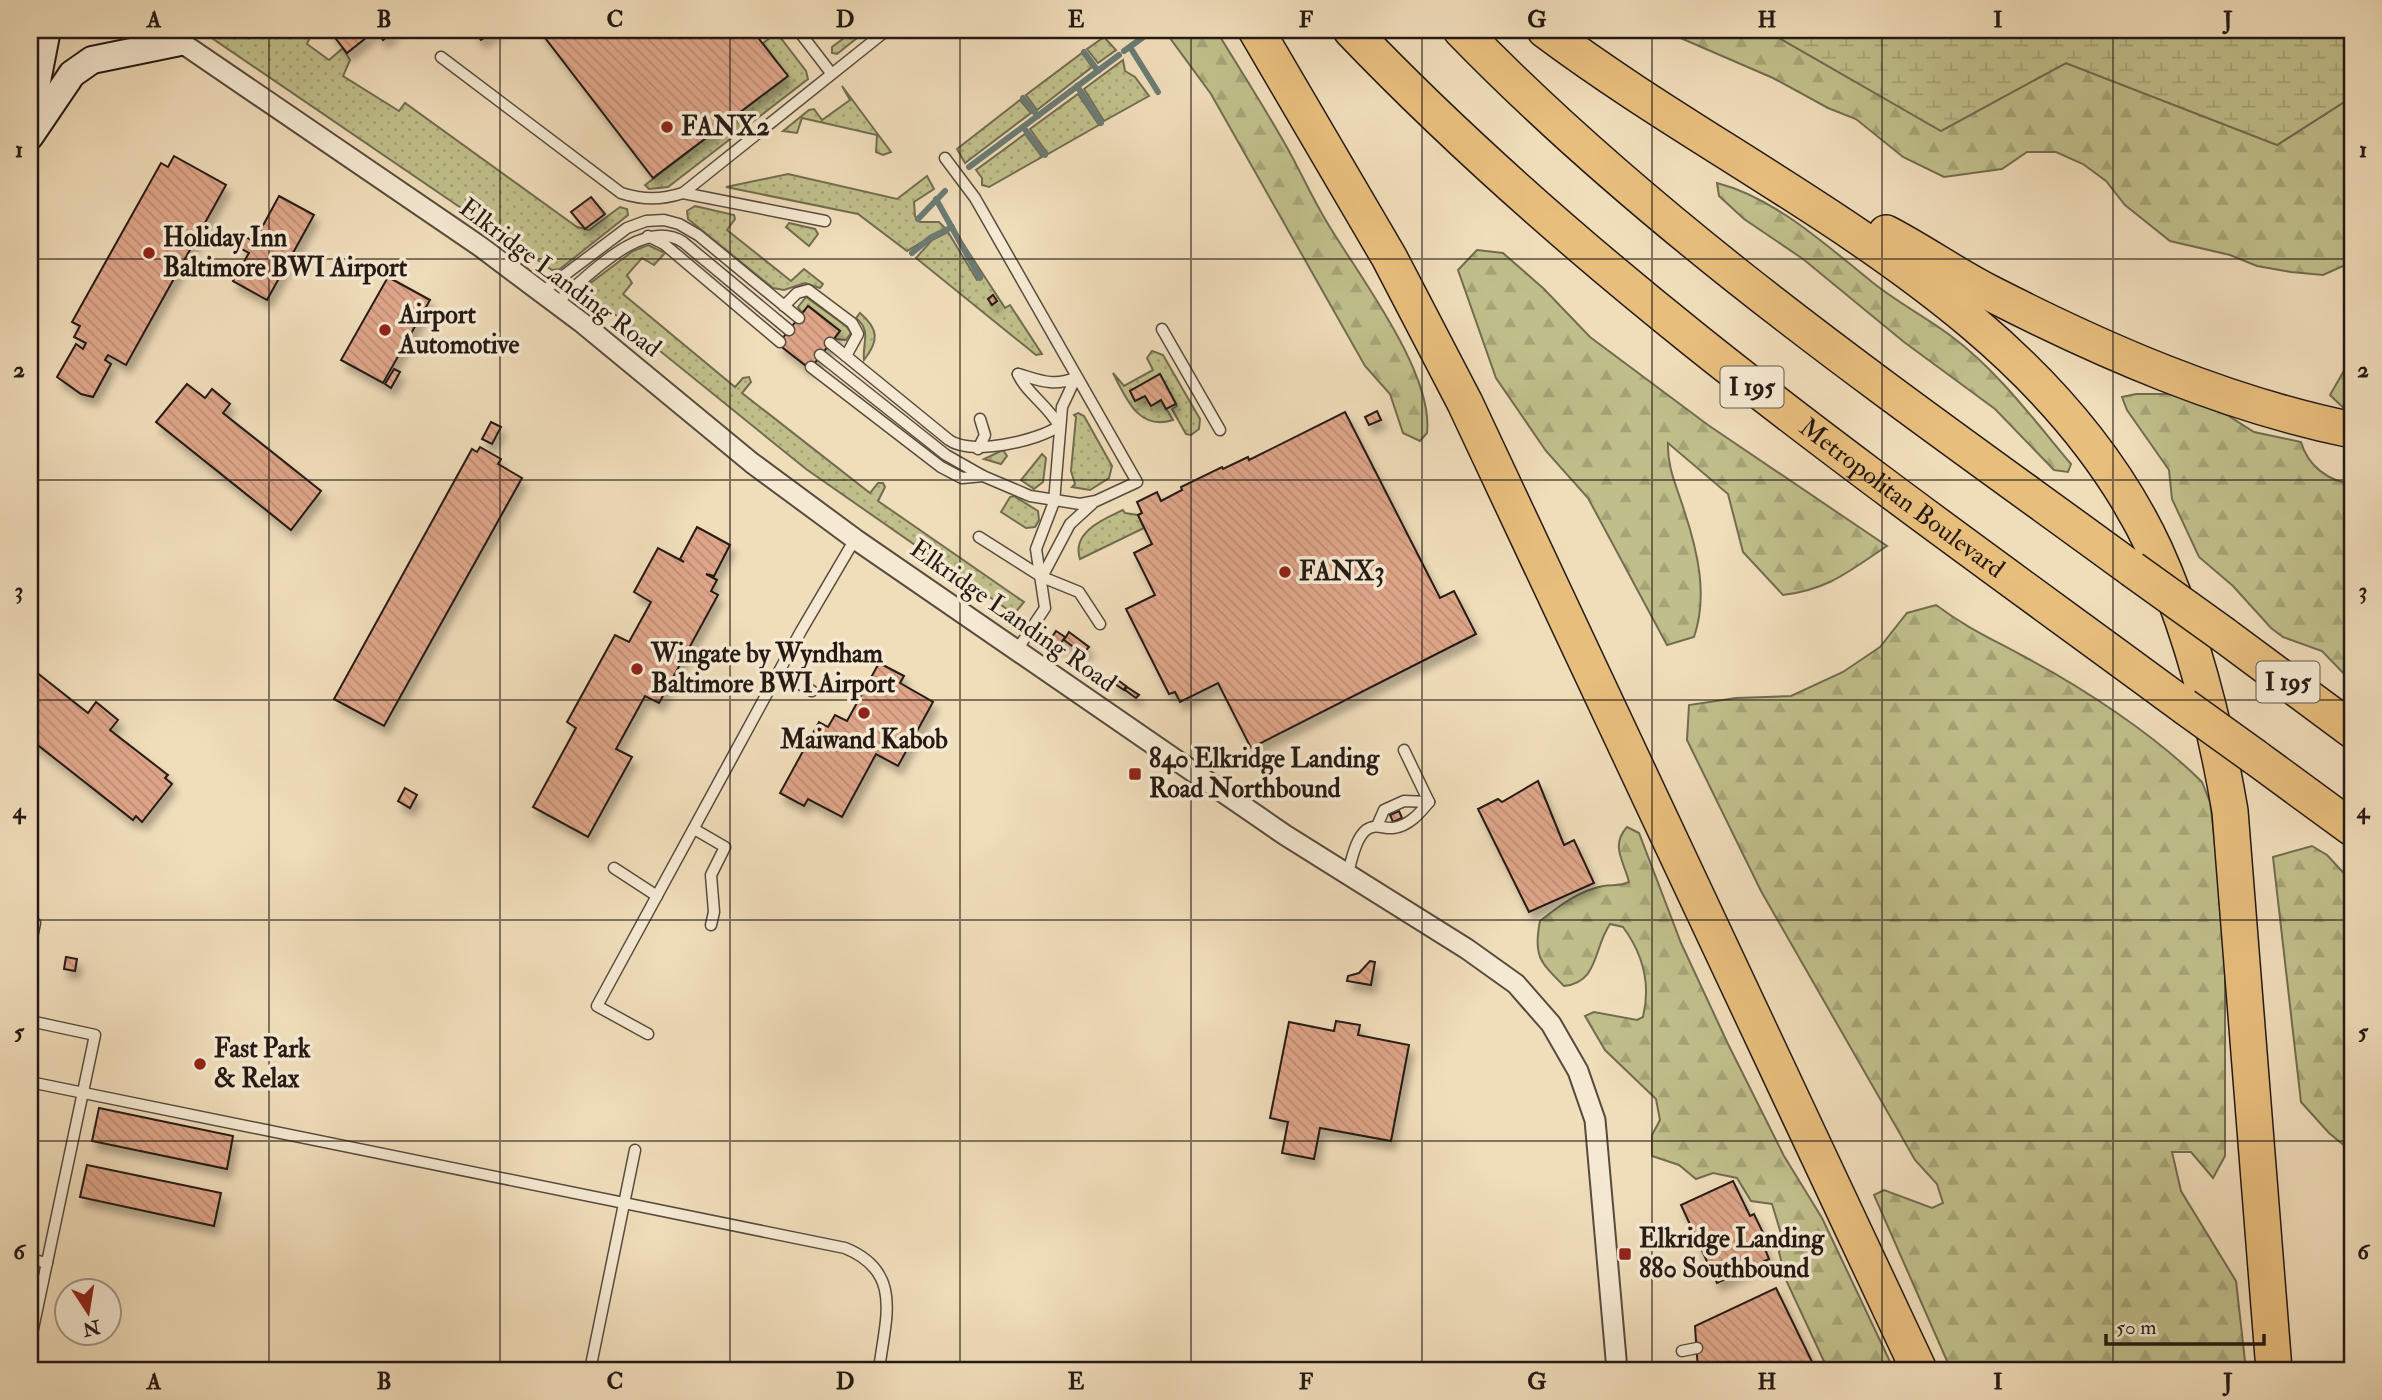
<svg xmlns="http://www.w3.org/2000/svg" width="2382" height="1400" font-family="'IM FELL Double Pica',serif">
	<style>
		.grass { fill: url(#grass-dots); stroke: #726c50; stroke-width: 2 }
		.forest { fill: url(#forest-firs); stroke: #726c50; stroke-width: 2 }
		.wetland { fill: url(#wetland-marsh); stroke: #726c50; stroke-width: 2 }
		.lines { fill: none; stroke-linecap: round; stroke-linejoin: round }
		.stream { stroke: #6b7b73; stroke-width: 6 }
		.building { fill: url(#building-back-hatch); stroke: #251a14; stroke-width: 2; filter: url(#shadow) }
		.service-casing { stroke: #584b3e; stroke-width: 13 }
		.minor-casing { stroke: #584b3e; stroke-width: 23 }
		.secondary-casing { stroke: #251a14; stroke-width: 30 }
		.motorway-casing { stroke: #251a14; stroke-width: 38 }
		.service { stroke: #f5e9d2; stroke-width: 10 }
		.minor { stroke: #f5e9d2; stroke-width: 19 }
		.secondary { stroke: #f5e9d2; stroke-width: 26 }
		.motorway { stroke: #e8be7d; stroke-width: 35 }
		.motorway-bridge-casing { stroke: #251a14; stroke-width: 38; stroke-linecap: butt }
		.motorway-bridge { stroke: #e8be7d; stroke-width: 35 }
		.grid { fill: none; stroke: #251a14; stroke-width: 2; stroke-opacity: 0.55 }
		.poi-dot { fill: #8f2418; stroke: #f5e9d2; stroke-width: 2.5 }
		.labels { text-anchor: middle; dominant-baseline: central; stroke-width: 7; stroke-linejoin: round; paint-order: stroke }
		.shield { fill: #f5e9d2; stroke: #63584d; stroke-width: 2 }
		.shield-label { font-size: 24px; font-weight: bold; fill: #251a14 }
		.poi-label { font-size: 26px; font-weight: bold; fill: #251a14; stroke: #f5e9d2; text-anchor: start }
		.street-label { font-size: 26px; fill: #251a14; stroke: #f5e9d2 }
		.neatline { fill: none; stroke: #251a14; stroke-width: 2.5 }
		.grid-label { font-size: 23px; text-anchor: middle; font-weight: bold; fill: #251a14 }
	</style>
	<defs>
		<pattern id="grass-dots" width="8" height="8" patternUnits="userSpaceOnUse" patternTransform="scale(1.75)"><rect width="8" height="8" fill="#c0bf8b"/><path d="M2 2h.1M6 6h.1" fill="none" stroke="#a5a477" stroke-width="1.8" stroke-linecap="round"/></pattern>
		<pattern id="forest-firs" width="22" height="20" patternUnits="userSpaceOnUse" patternTransform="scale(1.75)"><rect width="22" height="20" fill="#c0bf8b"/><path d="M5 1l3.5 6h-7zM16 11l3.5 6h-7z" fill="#a5a477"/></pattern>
		<pattern id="wetland-marsh" width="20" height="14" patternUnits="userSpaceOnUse" patternTransform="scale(1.75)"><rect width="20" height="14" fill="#c0bf8b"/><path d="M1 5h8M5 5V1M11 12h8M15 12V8" fill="none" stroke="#a5a477"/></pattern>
		<pattern id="building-back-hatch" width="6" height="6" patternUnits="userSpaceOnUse" patternTransform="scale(1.75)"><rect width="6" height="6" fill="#dea589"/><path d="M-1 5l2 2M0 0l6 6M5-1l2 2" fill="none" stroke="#be8d75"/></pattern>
		<filter id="shadow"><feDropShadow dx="4.5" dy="8" stdDeviation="3.5" flood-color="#0004"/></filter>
	</defs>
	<rect width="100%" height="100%" fill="#f0ddba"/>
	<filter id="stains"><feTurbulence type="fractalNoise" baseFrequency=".00286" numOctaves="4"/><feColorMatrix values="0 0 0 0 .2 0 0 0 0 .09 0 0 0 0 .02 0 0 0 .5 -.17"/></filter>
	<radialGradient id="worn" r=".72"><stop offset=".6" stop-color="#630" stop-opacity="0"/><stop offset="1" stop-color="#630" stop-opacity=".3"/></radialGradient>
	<!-- grass -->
	<g class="grass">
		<polygon points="200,30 313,30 307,44 329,60 343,48 350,60 343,76 399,111 405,103 577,227 589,230 620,207 627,209 628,215 560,269 552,270"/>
		<polygon points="852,32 857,33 857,38 837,54 832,53 832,47"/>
		<polygon points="777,33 806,71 808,79 668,187 649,189 645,185 787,76 763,43"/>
		<polygon points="1104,37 1116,50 1098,63 1087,49"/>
		<polygon points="1082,53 1092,67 1037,110 1026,95"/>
		<polygon points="1123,60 1125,71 1135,77 1149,96 1104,121 1084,89"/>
		<polygon points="842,86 891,152 883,155 876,152 877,135 802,118 797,133 783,131 809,110 814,109 822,120 850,100"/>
		<polygon points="1078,94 1099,125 1048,154 1030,129"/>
		<polygon points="1020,100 1031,113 965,163 957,149"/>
		<polygon points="1025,134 1042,157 989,187 982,185 982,178 976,170"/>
		<polygon points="788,174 897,199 927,176 934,189 914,202 915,216 920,222 939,222 945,228 907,251 858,214 726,187"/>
		<polygon points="695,206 734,215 735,219 727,230 791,281 804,269 823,284 820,288 805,283 784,290 773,288 688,219 687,211"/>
		<polygon points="789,223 815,229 818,234 809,246 786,227"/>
		<polygon points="948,232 977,280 982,277 962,242 1005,308 1010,305 1042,354 1036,355 916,258 932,240"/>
		<polygon points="648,245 665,253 654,265 642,258 627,275 632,283 623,294 735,387 743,378 749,377 751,382 742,393 870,493 878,483 883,483 885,487 878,501 1024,602 1014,614 806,469 602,304 599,307 587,298 585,291 588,285 633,251"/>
		<polygon points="806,297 846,326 851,333 846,340 834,339 840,331 809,306 802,313 798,307"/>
		<path d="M860,313C879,329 879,341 864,360C862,343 872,331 856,318Z"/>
		<path d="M1152,351L1163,355L1200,419L1199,429L1191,435L1186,434L1172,409L1177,406L1160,375L1130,391L1135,401L1145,396L1151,406L1161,400L1173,420C1138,431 1126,398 1113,373L1124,386L1153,370L1147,358Z"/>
		<polygon points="1078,413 1084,416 1112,466 1109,478 1090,490 1072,487 1075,484 1071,471 1076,417 1074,415"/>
		<polygon points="1003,450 1007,456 1001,464 984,459"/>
		<polygon points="1042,454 1046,458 1043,482 1034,489 1021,480"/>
		<polygon points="1014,496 1038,511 1039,520 1035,527 1026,528 1001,512 1010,497"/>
		<path d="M1123,510L1125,513L1138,515L1144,528L1080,559C1071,532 1104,519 1123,510Z"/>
	</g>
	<!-- forest -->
	<g class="forest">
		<path d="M1164,30H1216C1239,68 1263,105 1285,144C1300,170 1312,198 1328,224C1359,276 1434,373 1427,433L1420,441L1403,433L1390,394L1365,366L1211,94Z"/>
		<polygon points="1662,30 1765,30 1941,130 2066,63 2277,145 2352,97 2352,262 2323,275 2291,272 2257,266 2230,255 2170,241 2125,205 2106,181 2083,164 2056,152 2027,152 2002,169 1944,177 1903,157 1856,119 1828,108 1773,78"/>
		<path d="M1717,183C1775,198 1826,245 1872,282C1898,303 1926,317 1951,336C1997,370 2034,420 2071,464L2068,472L2054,470L1995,409L1904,342L1803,259L1744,219L1719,196Z"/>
		<path d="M1477,250L1503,253L1544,289L1590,337L1708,425L1887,546C1849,571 1830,589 1783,595L1743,552L1728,494L1668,443C1667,468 1677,487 1684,510C1698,552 1708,596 1694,637L1667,645L1588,498L1546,451L1496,378L1458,270Z"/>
		<polygon points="2352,365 2352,416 2330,395 2345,369"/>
		<path d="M2136,394H2169L2183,398L2227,415L2254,432L2301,442C2308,466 2328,481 2352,484V682L2322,651L2283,637L2271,628L2233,586L2199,557L2172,499L2169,470L2127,410L2122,397Z"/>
		<path d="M1936,605C1967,628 1990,638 2023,656C2082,687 2155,735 2202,782L2210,802L2218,867L2225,957V1156L2213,1178L2191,1152H2172L2181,1191L2236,1281L2246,1370H1951L1874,1195L1884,1190L1932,1208L1943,1203L1937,1184L1915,1160L1761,891L1687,740L1689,705L1736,698L1791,696L1843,672L1880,647L1907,613Z"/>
		<path d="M1627,827L1639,833L1681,943L1728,1044L1784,1156L1822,1218L1894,1370H1828L1786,1280L1779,1252L1782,1237L1772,1204L1751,1201L1737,1178L1713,1173L1696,1179L1679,1165L1652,1156V1135L1660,1120L1656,1099L1605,1050L1585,1016L1594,1012L1637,1020L1643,1017C1651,984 1643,954 1623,927L1610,924C1593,949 1599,982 1564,986C1540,962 1533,956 1540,921C1559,906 1578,891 1603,886C1613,884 1618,887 1629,882C1624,861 1610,846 1627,827Z"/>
		<polygon points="2312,846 2327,855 2352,882 2352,1152 2329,1133 2301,1102 2273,857"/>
	</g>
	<!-- wetland -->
	<polygon class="wetland" points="1765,30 2352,30 2352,97 2277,145 2066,63 1941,131"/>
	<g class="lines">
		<!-- stream -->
		<g class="stream">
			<polyline points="1130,47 1158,92"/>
			<polyline points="1124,51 1153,30"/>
			<polyline points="1084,52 1098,71"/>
			<polyline points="1077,86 1101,123"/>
			<polyline points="1023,98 1038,116"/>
			<polyline points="1023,127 1045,155"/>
			<polyline points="969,167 1119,55"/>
			<polyline points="936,199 980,278"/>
			<polyline points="918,219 945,191"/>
			<polyline points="912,253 930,238 952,227"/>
		</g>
	</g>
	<!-- building -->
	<g class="building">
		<polygon points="329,30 396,30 383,40 376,30 347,53"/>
		<polygon points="473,30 497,30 481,40"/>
		<polygon points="539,30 752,30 788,76 653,178"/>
		<polygon points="174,156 226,185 126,365 108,355 105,360 111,364 93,397 81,394 57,377 76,344 83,349 86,343 74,337 80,326 72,322 161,163 168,167"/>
		<polygon points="279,196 314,215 267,300 233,281 249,253 240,248 246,237 254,242"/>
		<polygon points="591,197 605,214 585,229 571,212"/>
		<polygon points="388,277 430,300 383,383 341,360"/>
		<polygon points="993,295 997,301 992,305 988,299"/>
		<polygon points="808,306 840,331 810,369 778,344"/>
		<polygon points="394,369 400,372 391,388 385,384"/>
		<polygon points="1160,374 1176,404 1166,409 1161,400 1151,406 1145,396 1135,401 1130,391"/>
		<polygon points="187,384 205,398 212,389 230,404 223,413 321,491 291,530 156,422"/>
		<polygon points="1377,411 1381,420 1369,425 1365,417"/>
		<polygon points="1345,412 1440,598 1454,591 1476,634 1251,748 1218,683 1180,702 1175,692 1169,694 1126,609 1155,595 1134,553 1152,544 1138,515 1142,513 1137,502 1157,492 1161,501 1182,490 1181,487 1222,467 1223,469 1248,457 1249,460"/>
		<polygon points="491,422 501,427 492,444 482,439"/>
		<polygon points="480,447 501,459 498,464 522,478 384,726 334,699 472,449 477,452"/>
		<polygon points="697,527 730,545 714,576 706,574 717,580 711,591 718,595 659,703 645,696 616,749 632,757 588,837 533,807 576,728 567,722 615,635 629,642 651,602 634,592 658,548 684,562 680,559"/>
		<polygon points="1056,631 1065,637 1059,646 1050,640"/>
		<polygon points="1069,632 1089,647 1083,654 1064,640"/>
		<polygon points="879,663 904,676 900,683 933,702 898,766 876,754 842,817 808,799 804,806 780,793 819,722 828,727 835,715 847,721"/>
		<polygon points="31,668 88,713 96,702 118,720 110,730 168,775 165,778 172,784 142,822 136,816 133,820 30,739"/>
		<polygon points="1115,678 1126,686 1124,690 1112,682"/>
		<polygon points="1127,687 1139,695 1136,698 1125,690"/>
		<polygon points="1538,781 1564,845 1574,840 1594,883 1529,912 1478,809 1498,799 1502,802"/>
		<polygon points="405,788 417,795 410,808 398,801"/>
		<polygon points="1399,811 1402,818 1393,822 1390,815"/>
		<polygon points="66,957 77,959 75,971 64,969"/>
		<polygon points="1370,961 1375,962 1371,985 1347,981 1348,976 1359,973"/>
		<polygon points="1336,1021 1360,1025 1358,1035 1409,1045 1391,1141 1320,1128 1314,1159 1282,1153 1288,1122 1270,1118 1289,1022 1334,1031"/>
		<polygon points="99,1108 233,1136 227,1169 92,1141"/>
		<polygon points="87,1165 221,1193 214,1226 80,1197"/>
		<polygon points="1733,1181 1750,1216 1754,1214 1765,1237 1761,1239 1769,1259 1717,1283 1681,1205"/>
		<polygon points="1776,1288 1816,1370 1698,1370 1695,1326"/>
	</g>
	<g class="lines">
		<defs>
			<g id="service">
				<polyline points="798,30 831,73"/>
				<path d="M441,57L621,193C643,200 661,200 683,193L887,30"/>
				<polyline points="683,193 825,221"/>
				<polyline points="648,236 664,244 780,342"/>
				<polyline points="542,292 627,228 646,221 664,220 679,224 698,235 799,318"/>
				<path d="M556,303C587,278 642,216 683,242L789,330"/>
				<polyline points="784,306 797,293 808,290 852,323 858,334 846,356"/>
				<polyline points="1162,329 1220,430"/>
				<path d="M830,343L949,440C971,456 1038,441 1059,426C1048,405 1027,394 1018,374"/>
				<polyline points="820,355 946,455 983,476 1030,496 1080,504 1096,501 1137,482 975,198 945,158"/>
				<polyline points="811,367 941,467 962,478 983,476"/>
				<path d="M1018,374C1039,380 1053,387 1075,378"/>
				<polyline points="978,449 985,435 980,419"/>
				<polyline points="979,537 1042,577 1079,592 1100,624"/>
				<polyline points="1042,577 1070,524 1092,504"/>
				<polyline points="1017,650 1045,608 1036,549 1054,502 1062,407 1076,377"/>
				<polyline points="779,672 812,691"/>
				<polyline points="1404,750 1429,802"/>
				<polyline points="1377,826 1384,810 1404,801 1429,802"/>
				<polyline points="694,829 725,847 711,875 714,912 711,925"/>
				<polyline points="614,868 657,896"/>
				<path d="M1347,876C1351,863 1355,839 1366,830C1376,823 1383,829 1393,828C1409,826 1420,813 1429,802"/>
				<polyline points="30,947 35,923"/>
				<polyline points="30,1021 95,1035 30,1343"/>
				<polyline points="648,1034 597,1006 801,631 855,539"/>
				<path d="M30,1082L845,1248C904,1272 885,1319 879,1370"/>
				<polyline points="30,1259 47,1263"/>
				<polyline points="1682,1351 1697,1348"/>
				<polyline points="590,1370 635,1150"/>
			</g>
			<polyline id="minor" points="163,30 481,247 581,322 752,463 855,539 1285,835 1467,949 1516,984 1551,1024 1578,1071 1595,1120 1617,1370"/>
			<g id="secondary">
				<polyline points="30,117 47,30"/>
				<polyline points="30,136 72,74 92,60 180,42"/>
			</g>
			<g id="motorway">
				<polyline points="1256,30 1389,257 1465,403 1919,1370"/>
				<path id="s1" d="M1351,30C1600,290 1895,493 2184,706"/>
				<path d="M1461,30C1661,236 1901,400 2132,569"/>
				<path d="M1545,30C1754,187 2039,300 2155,550C2192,632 2215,723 2230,811L2274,1370"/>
				<path d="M1886,233C1921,251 1953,274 1988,292C2103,351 2225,404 2352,430"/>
				<polyline points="2224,635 2352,730"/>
				<polyline points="2255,757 2352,828"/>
			</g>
		</defs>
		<!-- service casing -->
		<use href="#service" class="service-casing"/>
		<!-- minor casing -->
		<use href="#minor" class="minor-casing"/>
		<!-- secondary casing -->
		<use href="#secondary" class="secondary-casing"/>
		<!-- motorway casing -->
		<use href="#motorway" class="motorway-casing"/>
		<!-- service -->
		<use href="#service" class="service"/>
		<!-- minor -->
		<use href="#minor" class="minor"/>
		<!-- secondary -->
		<use href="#secondary" class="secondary"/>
		<!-- motorway -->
		<use href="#motorway" class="motorway"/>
		<defs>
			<g id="motorway-bridge">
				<polyline points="2132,569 2224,635"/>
				<polyline points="2184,706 2255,757"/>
			</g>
		</defs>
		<!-- motorway-bridge casing -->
		<use href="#motorway-bridge" class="motorway-bridge-casing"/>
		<!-- motorway-bridge -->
		<use href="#motorway-bridge" class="motorway-bridge"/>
	</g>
	<!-- grid -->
	<path class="grid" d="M269,30V1370M500,30V1370M730,30V1370M960,30V1370M1191,30V1370M1422,30V1370M1652,30V1370M1882,30V1370M2113,30V1370M30,259H2352M30,480H2352M30,700H2352M30,920H2352M30,1141H2352"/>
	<!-- markers -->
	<g class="poi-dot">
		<circle cx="667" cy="127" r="7"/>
		<circle cx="149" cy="253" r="7"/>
		<circle cx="385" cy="330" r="7"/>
		<circle cx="1285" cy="572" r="7"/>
		<circle cx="637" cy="669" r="7"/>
		<circle cx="864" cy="713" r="7"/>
		<rect x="1128" y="767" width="14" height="14" rx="3.5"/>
		<circle cx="200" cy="1064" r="7"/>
		<rect x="1618" y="1247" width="14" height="14" rx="3.5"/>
	</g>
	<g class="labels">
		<!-- shield labels -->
		<g class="shield">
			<rect x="1720.5" y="366.5" width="63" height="41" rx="5"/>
			<rect x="2256.5" y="661.5" width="63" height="41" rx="5"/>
		</g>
		<g class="shield-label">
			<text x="1752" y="387">I 195</text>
			<text x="2288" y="682">I 195</text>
		</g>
		<!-- poi labels -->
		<g class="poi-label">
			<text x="681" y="127">FANX2</text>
			<text x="163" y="238">Holiday Inn<tspan x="163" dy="30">Baltimore BWI Airport</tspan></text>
			<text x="399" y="315">Airport<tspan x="399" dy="30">Automotive</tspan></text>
			<text x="1299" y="572">FANX3</text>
			<text x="651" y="654">Wingate by Wyndham<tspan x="651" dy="30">Baltimore BWI Airport</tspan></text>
			<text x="864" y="740" text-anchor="middle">Maiwand Kabob</text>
			<text x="1149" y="759">840 Elkridge Landing<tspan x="1149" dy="30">Road Northbound</tspan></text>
			<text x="214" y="1049">Fast Park<tspan x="214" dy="30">&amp; Relax</tspan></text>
			<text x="1639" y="1239">Elkridge Landing<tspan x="1639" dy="30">880 Southbound</tspan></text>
		</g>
		<!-- street labels -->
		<g class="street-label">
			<text transform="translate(560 278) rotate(37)">Elkridge Landing Road</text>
			<text stroke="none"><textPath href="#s1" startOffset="724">Metropolitan Boulevard</textPath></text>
			<text transform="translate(1013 616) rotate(35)">Elkridge Landing Road</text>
		</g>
	</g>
	<!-- margin -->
	<rect width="2382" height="1400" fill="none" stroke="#f0ddba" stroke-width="77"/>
	<!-- north arrow -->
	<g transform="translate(88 1312) rotate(168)"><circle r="33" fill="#f5e9d2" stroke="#a29686" stroke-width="2"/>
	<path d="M0-5L12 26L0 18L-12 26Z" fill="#8f2418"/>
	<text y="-10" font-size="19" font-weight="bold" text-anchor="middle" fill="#251a14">N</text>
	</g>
	<!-- scale -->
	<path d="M2106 1334v10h158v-10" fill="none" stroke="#251a14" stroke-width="3.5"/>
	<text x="2116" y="1334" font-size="21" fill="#251a14" stroke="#f5e9d2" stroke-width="5" paint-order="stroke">50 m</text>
	<rect x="38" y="38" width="2306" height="1324" class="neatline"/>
	<g class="grid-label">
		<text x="154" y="27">A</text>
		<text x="384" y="27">B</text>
		<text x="615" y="27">C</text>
		<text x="845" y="27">D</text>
		<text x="1076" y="27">E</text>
		<text x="1306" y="27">F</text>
		<text x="1537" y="27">G</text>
		<text x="1767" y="27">H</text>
		<text x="1998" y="27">I</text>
		<text x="2228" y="27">J</text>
		<text x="19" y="157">1</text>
		<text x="2363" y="157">1</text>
		<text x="19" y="377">2</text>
		<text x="2363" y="377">2</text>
		<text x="19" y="598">3</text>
		<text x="2363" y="598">3</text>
		<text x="19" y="818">4</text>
		<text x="2363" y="818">4</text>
		<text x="19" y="1039">5</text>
		<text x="2363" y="1039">5</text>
		<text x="19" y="1259">6</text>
		<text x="2363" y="1259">6</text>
		<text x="154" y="1389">A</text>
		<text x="384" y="1389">B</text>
		<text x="615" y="1389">C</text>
		<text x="845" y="1389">D</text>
		<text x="1076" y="1389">E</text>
		<text x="1306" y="1389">F</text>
		<text x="1537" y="1389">G</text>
		<text x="1767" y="1389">H</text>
		<text x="1998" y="1389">I</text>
		<text x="2228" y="1389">J</text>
	</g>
	<rect width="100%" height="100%" filter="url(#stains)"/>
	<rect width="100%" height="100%" fill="url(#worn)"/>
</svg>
